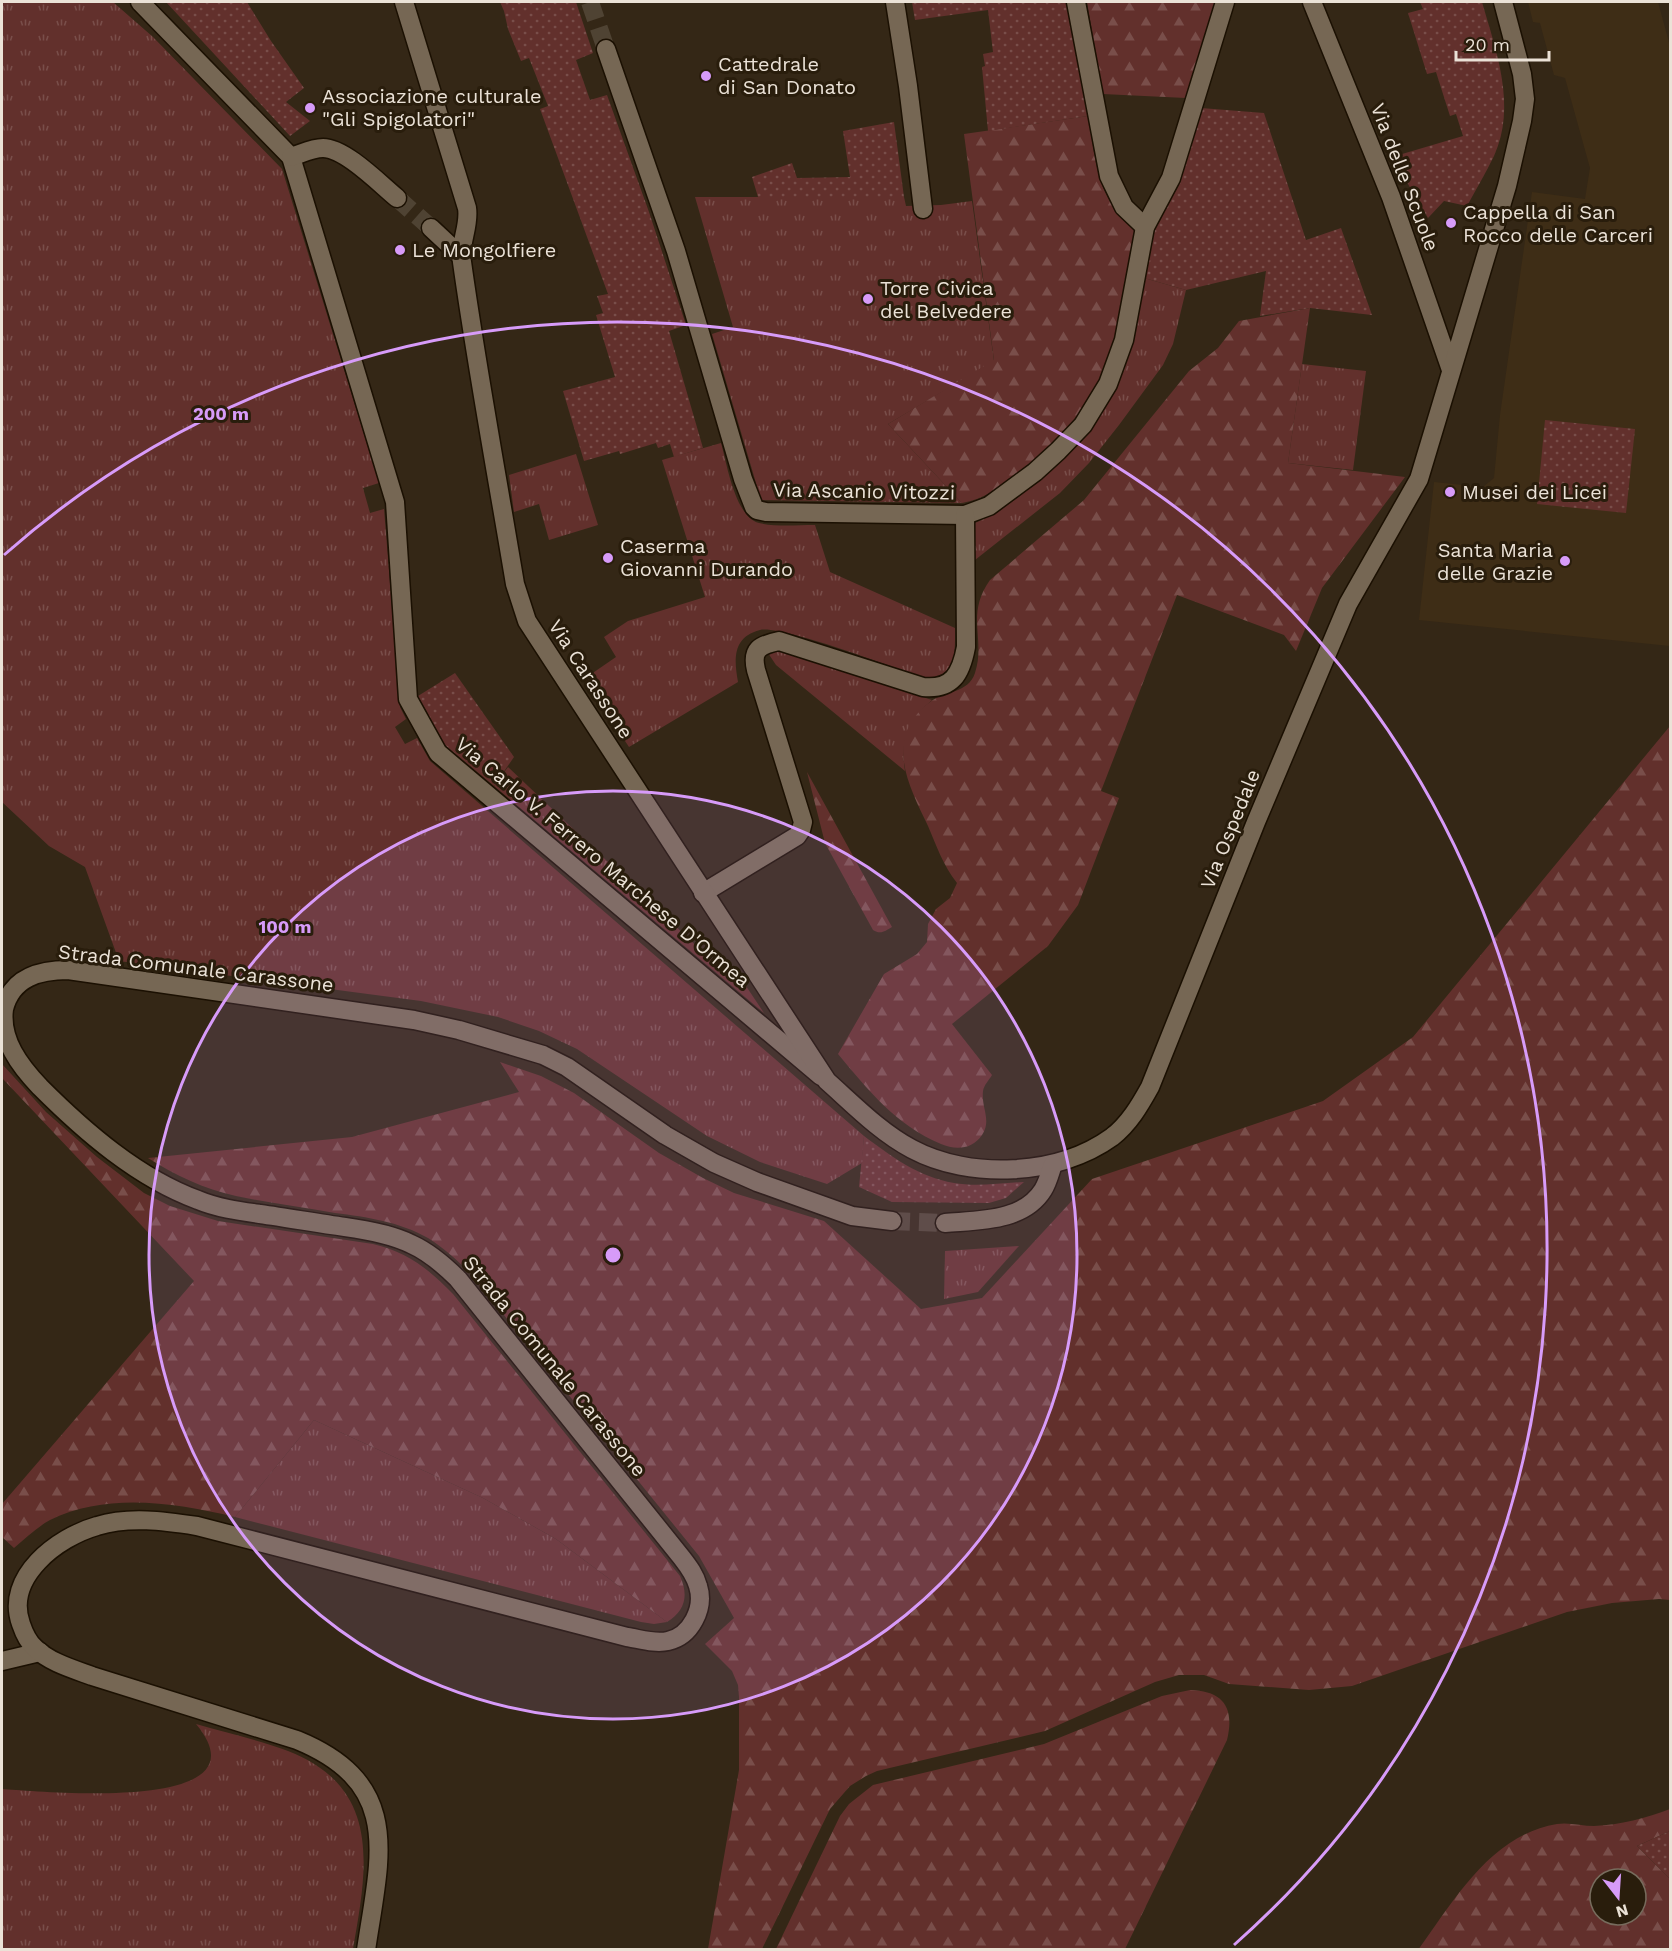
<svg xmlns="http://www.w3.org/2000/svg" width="1672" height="1951" font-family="'Work Sans',sans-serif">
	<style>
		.built { fill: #3e2d16 }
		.grass { fill: url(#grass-tufts) }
		.forest { fill: url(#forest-firs); fill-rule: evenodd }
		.garden { fill: url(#garden-dots) }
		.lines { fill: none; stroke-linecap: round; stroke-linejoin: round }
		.minor-tunnel { stroke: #4f4333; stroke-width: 18; stroke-dasharray: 18 9; stroke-linecap: butt }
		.tertiary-tunnel { stroke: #4f4333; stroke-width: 18; stroke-dasharray: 18 9; stroke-linecap: butt }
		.minor-casing { stroke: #1b1002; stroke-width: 21 }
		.tertiary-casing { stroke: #1b1002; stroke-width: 21 }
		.minor { stroke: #766754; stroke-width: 18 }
		.tertiary { stroke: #766754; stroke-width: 18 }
		.ring { fill: none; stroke: #d79bf9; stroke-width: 3 }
		.poi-dot { fill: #d79bf9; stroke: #291d0c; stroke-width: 2 }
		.labels { text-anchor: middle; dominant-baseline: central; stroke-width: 6; stroke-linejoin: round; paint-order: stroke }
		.poi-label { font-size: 20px; fill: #ebe2d7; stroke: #291d0c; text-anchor: start }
		.street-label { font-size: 20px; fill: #ebe2d7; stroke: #291d0c }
		.centre { fill: #d79bf9; stroke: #291d0c; stroke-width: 3 }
		.ring-label { font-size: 18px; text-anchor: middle; font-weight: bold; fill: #d79bf9; stroke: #291d0c; stroke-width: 6; stroke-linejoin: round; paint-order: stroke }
	</style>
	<defs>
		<pattern id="grass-tufts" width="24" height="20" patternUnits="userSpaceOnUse" patternTransform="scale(1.5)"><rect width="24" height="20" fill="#62302c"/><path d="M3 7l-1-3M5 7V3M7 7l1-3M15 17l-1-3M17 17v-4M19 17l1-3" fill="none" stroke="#794e4a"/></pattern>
		<pattern id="forest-firs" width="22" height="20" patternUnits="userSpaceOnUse" patternTransform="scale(1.5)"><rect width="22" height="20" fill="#62302c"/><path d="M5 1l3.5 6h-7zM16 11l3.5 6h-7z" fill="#794e4a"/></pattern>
		<pattern id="garden-dots" width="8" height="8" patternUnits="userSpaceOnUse" patternTransform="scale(1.5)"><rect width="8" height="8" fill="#62302c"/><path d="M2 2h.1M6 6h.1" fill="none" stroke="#794e4a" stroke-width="1.8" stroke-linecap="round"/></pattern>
	</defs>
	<rect width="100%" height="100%" fill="#342716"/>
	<!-- built -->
	<polygon class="built" points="1528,2 1658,2 1670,46 1670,646 1419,620 1434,482 1483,487 1494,478 1500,415 1532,192 1585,199 1590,168 1565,78 1554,75 1540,23 1533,22"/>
	<!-- grass -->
	<g class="grass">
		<polygon points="2,2 113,2 153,37 282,169 379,483 363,488 370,513 384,509 400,707 406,719 395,727 405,744 417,738 430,761 864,1136 862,1163 827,1184 760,1162 707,1136 577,1049 539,1031 498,1017 421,1001 119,961 85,867 49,846 2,802"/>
		<polygon points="695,197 904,197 906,206 941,205 972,201 994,361 888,424 962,503 761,500 712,334 733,327"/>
		<path d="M1144,278L1186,290L1173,344L1163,365L1119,425L1089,463L1060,493L975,560V523C1035,496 1103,426 1125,363C1135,336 1139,307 1144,278Z"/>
		<polygon points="1302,364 1366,371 1353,470 1288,463"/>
		<path d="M721,443C727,464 735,517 759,523C776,527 797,525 815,525L830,572L955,628C955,654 957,680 922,677C894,668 782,625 760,630C732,637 734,660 738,682L629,747L584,679L616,657L604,637L628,621L705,597L662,460Z"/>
		<polygon points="576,454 598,525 549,540 539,504 514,512 509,475"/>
		<path d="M775,650L932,700C908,721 900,739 905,771L776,665L768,653Z"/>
		<polygon points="508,767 729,977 736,971 764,1013 494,786"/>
		<polygon points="1019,1246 978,1292 944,1299 945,1251"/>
		<polygon points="314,1420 483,1498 556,1539 667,1622 654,1624 641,1622 235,1517"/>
		<path d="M196,1724C227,1733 259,1740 288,1751C383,1788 367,1869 353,1949H2V1789C37,1791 272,1815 196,1724Z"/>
	</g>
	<!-- forest -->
	<g class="forest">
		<polygon points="1087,2 1216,2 1186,98 1103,94"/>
		<path d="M1088,116C1094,146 1095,182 1114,207C1120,217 1129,224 1136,232C1129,270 1124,311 1113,348C1099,396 1065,434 1029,465C1009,481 987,499 962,503L888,424L994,360L964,134Z"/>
		<path d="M1310,308L1288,463L1405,477L1322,588L1296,651L1284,635L1177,595L1101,791L1119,798L1078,905L1048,946L952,1024L992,1075C989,1080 984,1085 983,1091C981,1108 992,1120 982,1135C972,1150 955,1150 941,1144C896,1125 868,1090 838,1054L884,974L917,954L927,942L928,924L936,909L950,898L957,883C943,865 937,847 928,826C908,784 883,738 930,702C945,690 968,694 975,673C986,639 965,615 990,580L1084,500L1189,371L1218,348L1239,321Z"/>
		<path d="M1670,726V1600L1659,1599L1612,1603L1567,1612L1352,1686L1309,1690L1229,1684L1204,1675H1179L1155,1682L1045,1731L877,1771L866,1776L850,1786L830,1809L762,1949H708L739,1770V1697L738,1685L732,1671L705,1644L734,1618L699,1556L470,1273C457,1260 444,1248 428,1238C400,1222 367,1217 335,1213C302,1207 269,1203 236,1196C204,1189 175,1175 148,1158L352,1137L519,1092L500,1062L541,1076L574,1093L659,1153L703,1178L734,1193L824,1221L921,1309L982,1298L1092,1179L1323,1101L1413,1037Z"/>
		<path d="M807,772L892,927C885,931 881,935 873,930L825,843Z"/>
		<path d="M2,1064L46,1112L97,1157L144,1193L170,1206L218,1221L373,1244C407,1252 429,1269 453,1294L680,1576C689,1596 685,1611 667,1622L556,1539L483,1498L314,1420L235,1517C175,1503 108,1492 50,1520C37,1527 25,1539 14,1548L2,1537V1504L194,1281L2,1078Z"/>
		<path d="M1190,1690C1223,1691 1235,1707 1227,1740L1125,1949H776L840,1816L849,1804L873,1785L1044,1744L1162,1696Z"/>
		<path d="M1670,1809V1831L1637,1846L1670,1879V1949L1418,1950C1455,1899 1491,1835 1557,1824C1569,1822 1582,1826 1594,1826C1620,1825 1647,1818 1670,1809ZM1600,1879H1636V1915H1600Z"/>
	</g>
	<!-- garden -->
	<g class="garden">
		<polygon points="166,2 247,2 271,41 304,88 286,102 310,121 290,136"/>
		<polygon points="500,2 576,2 593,53 576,60 590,100 607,95 649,212 686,325 669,331 703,448 674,457 670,444 658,448 656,443 620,454 619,451 584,461 563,391 615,377 596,315 603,313 597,296 608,294 540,109 548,106 529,58 521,61 508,29 504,11"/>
		<polygon points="912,2 1066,2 1088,116 988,131 982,67 985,66 983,54 993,52 988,10 915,20"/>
		<path d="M1420,2H1482C1496,51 1517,106 1494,156C1486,173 1476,189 1467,206L1444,201L1428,218L1392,157L1463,136L1456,114L1450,116L1436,72L1427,74L1408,13L1423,9Z"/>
		<polygon points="1201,108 1264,113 1306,240 1341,228 1372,315 1310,308 1260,316 1266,271 1186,290 1144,278 1155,225 1180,178"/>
		<polygon points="894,122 904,197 758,197 752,177 792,163 797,178 850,177 843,131"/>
		<polygon points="1545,420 1635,429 1626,513 1537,504"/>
		<polygon points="455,673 514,757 494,786 445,745 418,696"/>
		<path d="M864,1136C892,1157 919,1177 954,1183C976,1187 1001,1183 1024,1182L1006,1198L989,1203L892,1202L859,1187Z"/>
		<polygon points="1670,1831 1670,1879 1637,1846"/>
	</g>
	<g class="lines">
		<!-- minor-tunnel -->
		<g class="minor-tunnel">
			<polyline points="590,2 606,49"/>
			<polyline points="397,198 431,228"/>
		</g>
		<!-- tertiary-tunnel -->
		<polyline class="tertiary-tunnel" points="892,1221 945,1223"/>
		<defs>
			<g id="minor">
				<polyline points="140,2 291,157 395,502 408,699 438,753 821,1076"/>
				<polyline points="895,2 908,86 923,209"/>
				<polyline points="1076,2 1109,176 1124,207 1145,227"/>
				<polyline points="1312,2 1391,197 1451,370"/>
				<polyline points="606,49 676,251 743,479 754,507 757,510 766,512 965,515 989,506 1035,472 1058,451 1083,425 1108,384 1124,340 1145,227 1171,178 1225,2"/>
				<path d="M291,157C301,154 312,148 323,148C345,148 380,184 397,198"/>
				<polyline points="431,228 461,256"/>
				<path d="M703,893L797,836L801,830L803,822L756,670C751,649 760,645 779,641L923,687C952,690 961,674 966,647L965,515"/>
				<polyline points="2,1661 40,1652"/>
			</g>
			<g id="tertiary">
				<path d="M404,2L467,208C470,226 459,243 462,262C477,369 497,476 515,584L527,621L827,1081C854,1105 880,1132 912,1149C970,1180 1058,1176 1112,1137C1129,1124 1140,1105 1150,1087L1256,822L1348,604L1419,479L1507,186L1522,121L1525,99L1522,74L1503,2"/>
				<path d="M945,1223C978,1220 1023,1222 1043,1190C1048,1182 1050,1173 1053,1164"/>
				<path d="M366,1950C380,1856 404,1784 297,1740L92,1676C73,1669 49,1662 35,1648C28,1642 24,1633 21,1624C4,1577 58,1537 97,1526C129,1516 164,1521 197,1526L627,1637C640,1639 655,1644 668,1641C691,1636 705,1608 698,1586C695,1575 689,1567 682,1558L458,1279C444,1265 429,1252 411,1244C391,1234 367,1230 345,1227C317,1223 288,1218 260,1214C239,1211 217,1208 198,1200C138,1178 85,1132 40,1087C20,1066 0,1040 4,1009C12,977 40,970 68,970L414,1020L459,1030L543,1055L567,1067L665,1135L714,1163L757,1182L852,1216L892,1221"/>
			</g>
		</defs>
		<!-- minor casing -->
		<use href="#minor" class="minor-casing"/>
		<!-- tertiary casing -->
		<use href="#tertiary" class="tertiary-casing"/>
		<!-- minor -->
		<use href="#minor" class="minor"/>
		<!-- tertiary -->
		<use href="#tertiary" class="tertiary"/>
	</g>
	<!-- distance rings -->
	<circle cx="613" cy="1255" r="464" fill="#d79bf9" fill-opacity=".12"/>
	<g class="ring">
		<circle cx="613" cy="1255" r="464"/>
		<path d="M4 555A928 928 0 0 1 1234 1945"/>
	</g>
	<!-- markers -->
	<g class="poi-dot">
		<circle cx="706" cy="76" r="6"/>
		<circle cx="310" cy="108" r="6"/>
		<circle cx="1451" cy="223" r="6"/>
		<circle cx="400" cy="250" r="6"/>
		<circle cx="868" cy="299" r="6"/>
		<circle cx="1450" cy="492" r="6"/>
		<circle cx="608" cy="558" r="6"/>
		<circle cx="1565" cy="561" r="6"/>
	</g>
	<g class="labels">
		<!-- poi labels -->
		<g class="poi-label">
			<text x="718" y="64">Cattedrale<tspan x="718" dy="23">di San Donato</tspan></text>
			<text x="322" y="96">Associazione culturale<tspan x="322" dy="23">"Gli Spigolatori"</tspan></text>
			<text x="1463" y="212">Cappella di San<tspan x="1463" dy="23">Rocco delle Carceri</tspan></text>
			<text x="412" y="250">Le Mongolfiere</text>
			<text x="880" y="288">Torre Civica<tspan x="880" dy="23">del Belvedere</tspan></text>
			<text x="1462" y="492">Musei dei Licei</text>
			<text x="620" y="546">Caserma<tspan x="620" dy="23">Giovanni Durando</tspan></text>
			<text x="1553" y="550" text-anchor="end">Santa Maria<tspan x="1553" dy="23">delle Grazie</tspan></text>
		</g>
		<!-- street labels -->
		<g class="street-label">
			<text transform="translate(1405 177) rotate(69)">Via delle Scuole</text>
			<text transform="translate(864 491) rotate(1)">Via Ascanio Vitozzi</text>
			<text transform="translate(591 679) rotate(57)">Via Carassone</text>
			<text transform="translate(1230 829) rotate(-68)">Via Ospedale</text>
			<text transform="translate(603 862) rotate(40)">Via Carlo V. Ferrero Marchese D'Ormea</text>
			<text transform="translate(196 968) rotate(7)">Strada Comunale Carassone</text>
			<text transform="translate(555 1366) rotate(51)">Strada Comunale Carassone</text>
		</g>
	</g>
	<circle cx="613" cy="1255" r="9" class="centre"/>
	<g class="ring-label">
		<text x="221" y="420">200 m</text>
		<text x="285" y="933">100 m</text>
	</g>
	<!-- border -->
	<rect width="1672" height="1951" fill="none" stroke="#ebe2d7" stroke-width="6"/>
	<!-- north arrow -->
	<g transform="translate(1618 1897) rotate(163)"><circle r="28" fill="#291d0c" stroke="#776c5d" stroke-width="1.5"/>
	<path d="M0-4.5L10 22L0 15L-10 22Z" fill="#d79bf9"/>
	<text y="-9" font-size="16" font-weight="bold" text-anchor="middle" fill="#ebe2d7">N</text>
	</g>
	<!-- scale -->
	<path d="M1456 51v9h93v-9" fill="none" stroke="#ebe2d7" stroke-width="3"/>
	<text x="1465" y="51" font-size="18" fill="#ebe2d7" stroke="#291d0c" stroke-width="4.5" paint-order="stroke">20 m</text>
</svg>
